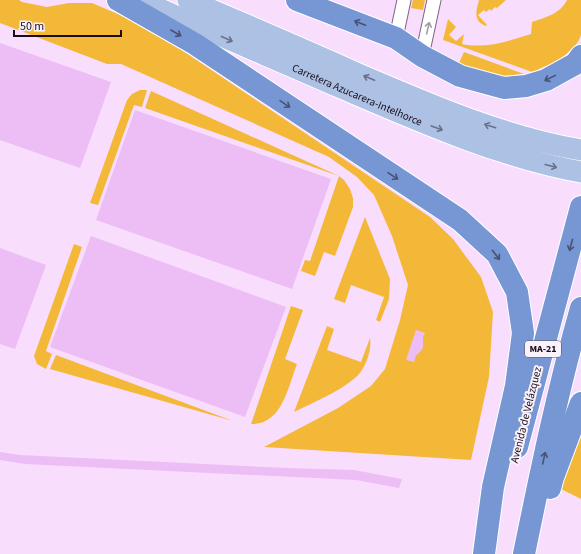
<svg xmlns="http://www.w3.org/2000/svg" width="581" height="554" font-family="'Source Sans 3',sans-serif">
	<style>
		.green { fill: #f4b839; fill-rule: evenodd }
		.water { fill: #edbdf5 }
		.lines { fill: none; stroke-linecap: round; stroke-linejoin: round }
		.minor-casing { stroke: #816285; stroke-width: 15 }
		.primary-casing { stroke: #fff; stroke-width: 23 }
		.motorway-casing { stroke: #fff; stroke-width: 24 }
		.minor { stroke: #fff; stroke-width: 13 }
		.primary { stroke: #adc1e5; stroke-width: 21 }
		.motorway { stroke: #7697d3; stroke-width: 22 }
		.oneway { stroke: #475276 }
		.oneway2 { stroke: #a39ea3 }
		.oneway3 { stroke: #6a708a }
		.labels { text-anchor: middle; dominant-baseline: central; stroke-width: 4; stroke-linejoin: round; paint-order: stroke }
		.shield { fill: #f9f2fa; stroke: #5c525d; stroke-width: 1 }
		.shield-label { font-size: 10px; font-weight: bold; fill: #180d1a }
		.street-label { font-size: 11px; fill: #180d1a; stroke: #f9f2fa }
	</style>
	<rect width="100%" height="100%" fill="#f9ddfd"/>
	<!-- green -->
	<g class="green">
		<path d="M0,0H19L22,2L47,7L69,3H92L146,26L430,217L453,239L481,277L493,312L489,377L471,460L264,447L338,408L371,386L385,369L400,320L408,285L392,236L374,195L357,177L329,157L121,64H107L0,23ZM416,330C424,339 427,347 416,355Z"/>
		<polygon points="413,0 425,0 423,10 411,8"/>
		<path d="M479,0H506L497,8L495,7L491,11L490,9L486,12L484,10L478,15L487,25L486,26C473,21 476,11 479,0Z"/>
		<path d="M567,0H581C581,8 581,28 581,35C575,54 549,65 532,72L443,40L448,19L456,27L449,35L456,41L464,34L462,44C486,49 509,41 531,34L532,22C546,17 560,14 567,0Z"/>
		<polygon points="464,52 524,74 503,76 471,68 459,63"/>
		<polygon points="140,90 147,90 142,107 134,105 98,205 90,203 127,100 132,94"/>
		<polygon points="151,91 339,176 344,180 350,189 353,198 353,207 335,256 324,252 315,276 301,271 305,260 310,261 339,176 145,108"/>
		<polygon points="365,217 390,279 389,299 380,322 376,320 384,297 351,285 345,303 334,299"/>
		<polygon points="74,244 82,247 46,351 52,354 46,369 37,364 34,356"/>
		<path d="M291,306L303,310L285,359L297,364C288,387 282,425 251,424Z"/>
		<path d="M327,326L334,329L327,350L361,362L370,338C372,351 365,370 355,378C339,392 314,402 294,412Z"/>
		<polygon points="56,355 233,421 50,369"/>
		<polygon points="581,425 581,499 561,489"/>
	</g>
	<!-- water -->
	<g class="water">
		<polygon points="0,43 111,82 80,168 0,140"/>
		<polygon points="135,110 331,179 292,289 96,220"/>
		<polygon points="91,236 286,307 245,417 50,347"/>
		<polygon points="0,248 46,265 15,349 0,344"/>
		<polygon points="416,330 425,333 423,337 423,348 416,355 414,362 406,360"/>
		<polygon points="0,452 20,455 287,468 354,470 402,479 399,488 356,480 25,464 0,460"/>
	</g>
	<g class="lines">
		<defs>
			<g id="minor">
				<polyline points="396,38 404,0"/>
				<polyline points="422,56 434,0"/>
			</g>
			<g id="primary">
				<path id="s1" d="M140,0C206,30 273,58 339,87C416,120 499,157 581,172"/>
				<path d="M188,0C247,25 305,50 363,76C433,106 505,137 581,150"/>
			</g>
			<g id="motorway">
				<polyline points="118,0 195,44 460,220 497,254 517,292 523,333 516,386 493,487 484,554"/>
				<polyline points="297,0 396,38 422,56 460,76 504,88 526,86 546,80 575,64 581,56"/>
				<polyline points="517,447 581,207"/>
				<polyline points="550,488 553,477 581,403"/>
				<path d="M524,554C541,471 558,389 581,308"/>
			</g>
		</defs>
		<!-- minor casing -->
		<use href="#minor" class="minor-casing"/>
		<!-- primary casing -->
		<use href="#primary" class="primary-casing"/>
		<!-- motorway casing -->
		<use href="#motorway" class="motorway-casing"/>
		<!-- minor -->
		<use href="#minor" class="minor"/>
		<!-- primary -->
		<use href="#primary" class="primary"/>
		<!-- motorway -->
		<use href="#motorway" class="motorway"/>
	</g>
	<!-- one-way arrows -->
	<defs><path id="oneway-shaft" d="M-6 0H5M1.5-3L5.5 0L1.5 3" fill="none" stroke-width="1.6" stroke-linecap="round" stroke-linejoin="round"/></defs>
	<g class="oneway">
		<use href="#oneway-shaft" transform="translate(360 23) rotate(-159)"/>
		<use href="#oneway-shaft" transform="translate(176 33) rotate(30)"/>
		<use href="#oneway-shaft" transform="translate(550 78) rotate(154)"/>
		<use href="#oneway-shaft" transform="translate(285 104) rotate(34)"/>
		<use href="#oneway-shaft" transform="translate(393 176) rotate(34)"/>
		<use href="#oneway-shaft" transform="translate(571 245) rotate(105)"/>
		<use href="#oneway-shaft" transform="translate(496 255) rotate(52)"/>
		<use href="#oneway-shaft" transform="translate(544 458) rotate(-77)"/>
	</g>
	<use class="oneway2" href="#oneway-shaft" transform="translate(428 28) rotate(-77)"/>
	<g class="oneway3">
		<use href="#oneway-shaft" transform="translate(227 39) rotate(24)"/>
		<use href="#oneway-shaft" transform="translate(369 78) rotate(-157)"/>
		<use href="#oneway-shaft" transform="translate(490 126) rotate(-162)"/>
		<use href="#oneway-shaft" transform="translate(437 128) rotate(20)"/>
		<use href="#oneway-shaft" transform="translate(551 166) rotate(15)"/>
	</g>
	<g class="labels">
		<!-- shield labels -->
		<rect class="shield" x="525" y="341" width="36" height="16" rx="3"/>
		<g class="shield-label">
			<text x="543" y="349">MA-21</text>
		</g>
		<!-- street labels -->
		<g class="street-label">
			<text stroke="none"><textPath href="#s1" startOffset="237">Carretera Azucarera-Intelhorce</textPath></text>
			<text transform="translate(526 415) rotate(-76)">Avenida de Velázquez</text>
		</g>
	</g>
	<!-- scale -->
	<path d="M14 30v6h107v-6" fill="none" stroke="#180d1a" stroke-width="2"/>
	<text x="20" y="30" font-size="12" fill="#180d1a" stroke="#f9f2fa" stroke-width="3" paint-order="stroke">50 m</text>
</svg>
